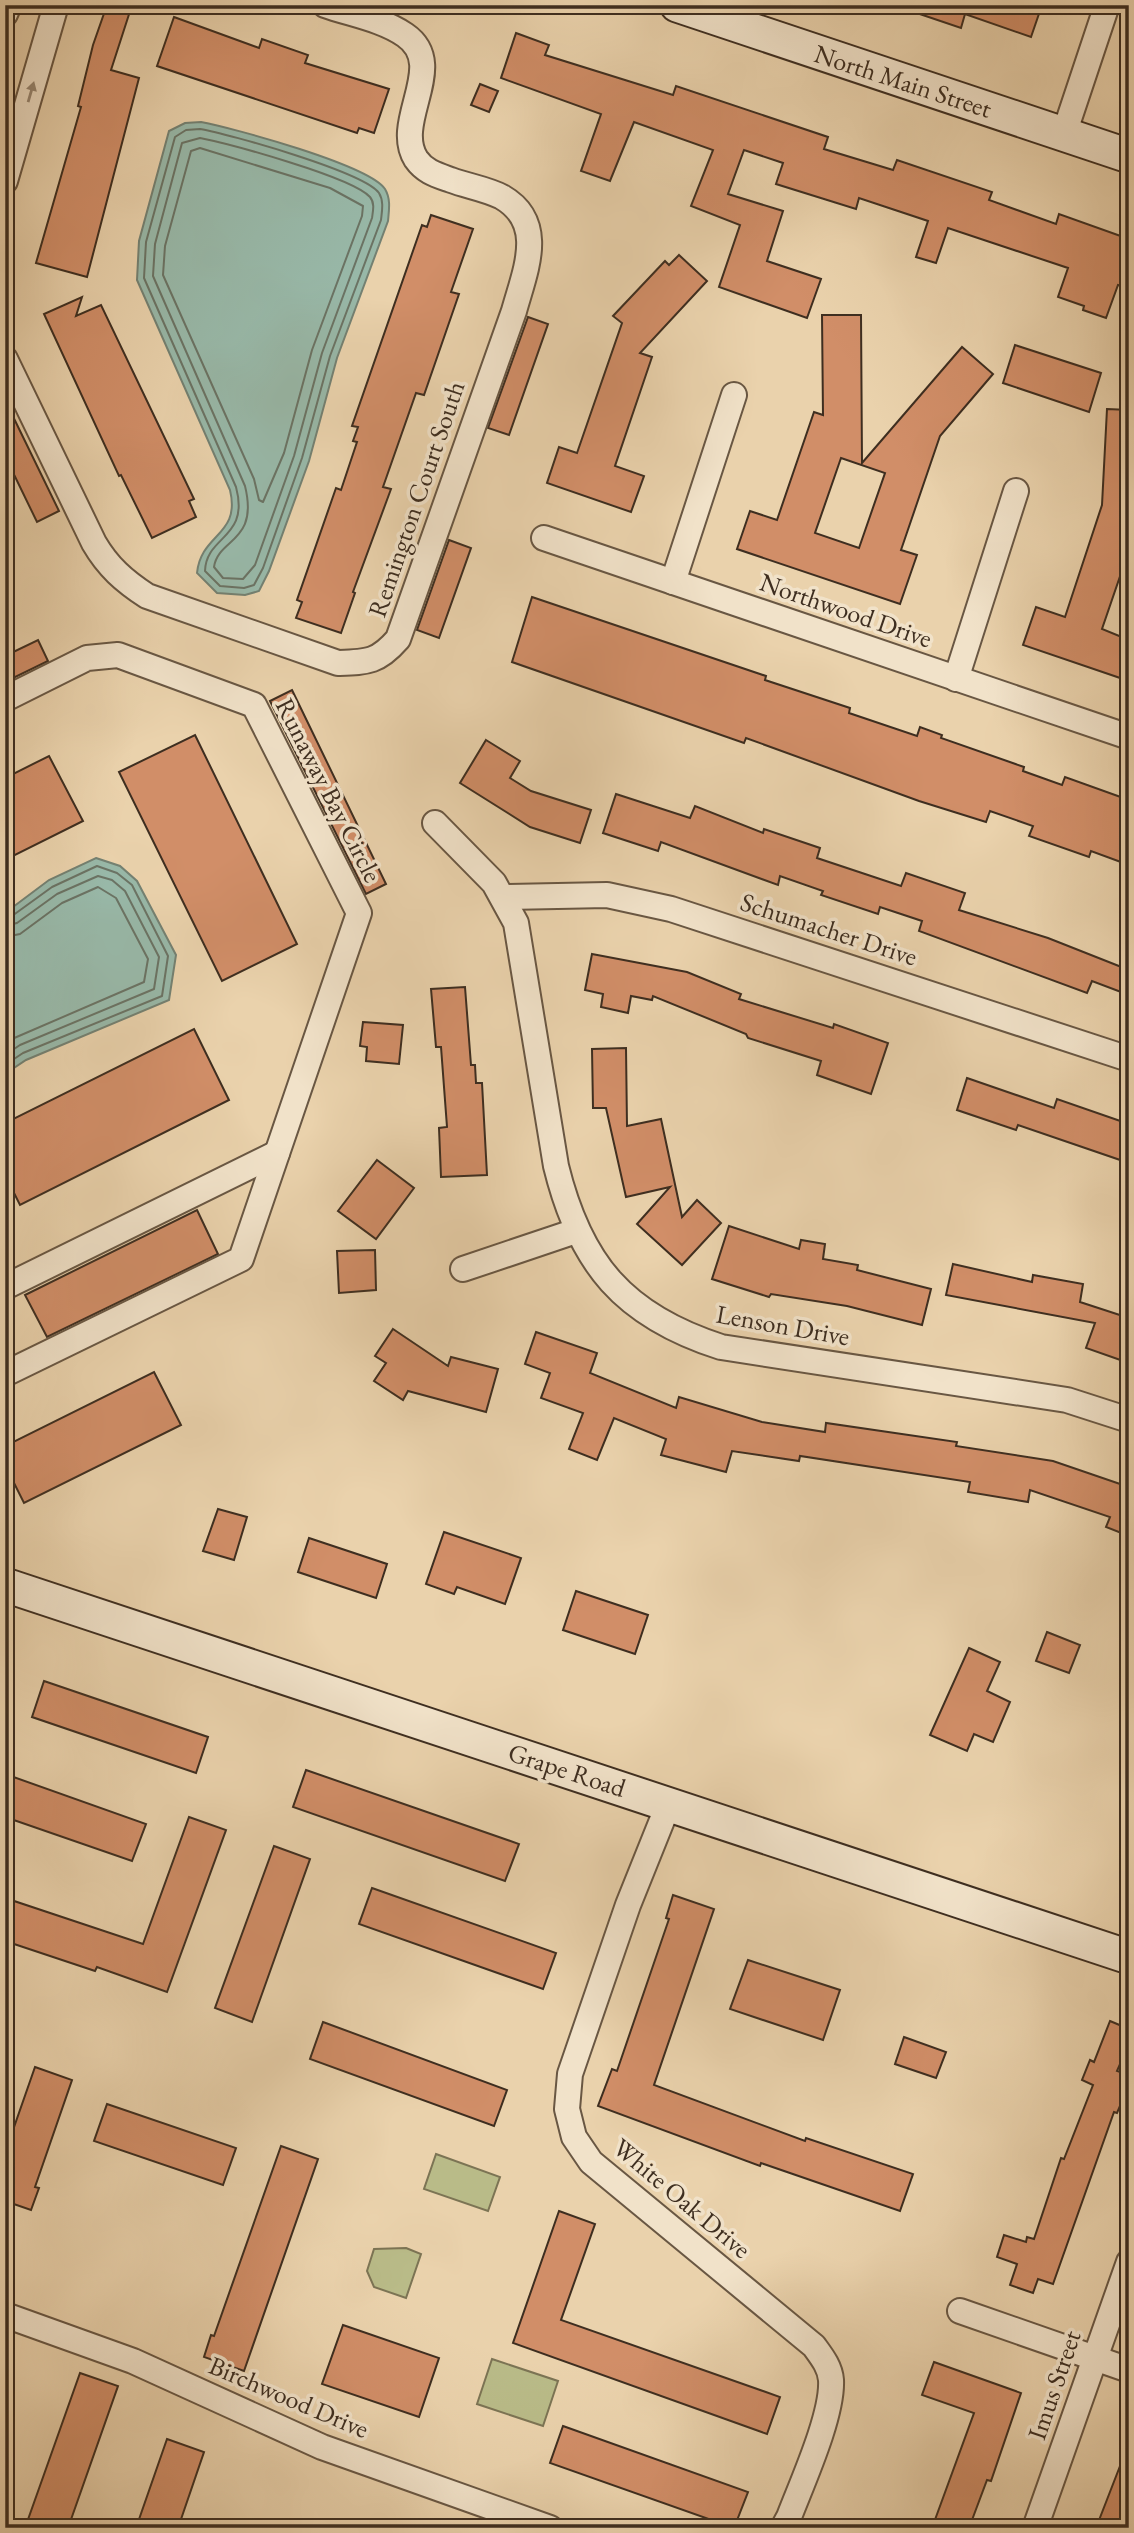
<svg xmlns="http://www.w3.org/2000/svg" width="1134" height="2533" font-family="'EB Garamond',serif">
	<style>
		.green { fill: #b9bb88; stroke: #7c7454; stroke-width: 2 }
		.water { fill: #98b8a8; stroke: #748172; stroke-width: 2 }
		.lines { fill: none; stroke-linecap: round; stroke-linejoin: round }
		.shore { stroke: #6b7364; stroke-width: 2 }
		.building { fill: #d18e68; stroke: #3e2e20; stroke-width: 2; fill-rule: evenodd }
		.street-casing { stroke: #695743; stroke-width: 28 }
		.secondary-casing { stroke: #3e2e20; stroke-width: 37 }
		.street { stroke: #f1e2c9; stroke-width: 24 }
		.secondary { stroke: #f1e2c9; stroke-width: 33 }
		.oneway { fill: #988874 }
		.labels { text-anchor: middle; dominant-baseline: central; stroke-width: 7; stroke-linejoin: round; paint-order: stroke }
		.street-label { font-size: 26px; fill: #3e2e20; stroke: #f1e2c9 }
	</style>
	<rect width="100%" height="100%" fill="#ead2ac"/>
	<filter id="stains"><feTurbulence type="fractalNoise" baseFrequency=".00286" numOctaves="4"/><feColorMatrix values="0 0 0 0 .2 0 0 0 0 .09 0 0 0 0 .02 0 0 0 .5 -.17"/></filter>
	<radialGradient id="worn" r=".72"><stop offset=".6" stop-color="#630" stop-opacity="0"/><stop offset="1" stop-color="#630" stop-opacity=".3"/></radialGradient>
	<!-- green -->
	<g class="green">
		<polygon points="436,2154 500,2177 488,2211 424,2189"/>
		<polygon points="406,2248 421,2254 406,2298 374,2287 367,2271 374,2249"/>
		<polygon points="492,2359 558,2381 543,2426 477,2404"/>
	</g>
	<!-- water -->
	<g class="water">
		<path d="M201,122C233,128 369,165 385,189C391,199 389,210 388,221L337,358L309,461L269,571L259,591L245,595L217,593L197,573C201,533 241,536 230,490L137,280L139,241L169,131L185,123Z"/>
		<polygon points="96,858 120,866 137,881 176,955 169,1000 26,1060 5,1074 5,913 49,880"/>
	</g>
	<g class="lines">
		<!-- shore -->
		<g class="shore">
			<path d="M200,129C229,134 364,172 379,193C384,201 382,211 381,220L330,356L302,458L263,568L254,585L244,588L220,586L205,571C206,535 250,539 236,487L144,278L146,242L175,137L186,130Z"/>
			<path d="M200,138C230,144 352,177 370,197C375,203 373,211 372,218L322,353L294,456L255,565L243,579L223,578L214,567C218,538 259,543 245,486L153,276L155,244L182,143Z"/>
			<polygon points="200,148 330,188 363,206 362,216 312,350 284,453 263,502 259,500 254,479 163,275 165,246 191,151"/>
			<polyline points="5,917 12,916 52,887 97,866 117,873 132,885 168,956 162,996 23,1053 5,1065"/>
			<polyline points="5,926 17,923 57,894 98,876 112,880 125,891 159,957 154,989 20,1045 5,1055"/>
			<polyline points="5,937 20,934 62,903 98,887 116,898 148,959 144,982 5,1042"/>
		</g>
	</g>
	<!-- building -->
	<g class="building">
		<polygon points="107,5 132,5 111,70 139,78 87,277 36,263 81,107 78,106 93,45"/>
		<polygon points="906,5 1042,5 1031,37 965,14 961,28 905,9"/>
		<polygon points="174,17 259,48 262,39 308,55 305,63 389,89 374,133 359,128 357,133 157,66"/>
		<polygon points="516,33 549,45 545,55 673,95 676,86 828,137 824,149 893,170 897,160 992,192 989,200 1056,224 1059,214 1129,239 1129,288 1118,285 1106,318 1083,310 1084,306 1058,297 1068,268 948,228 936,263 916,257 928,221 859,198 856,209 776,184 783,163 744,150 728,194 783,211 767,261 821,279 807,318 719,287 740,225 691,206 713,150 634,122 610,181 581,171 601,114 501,78"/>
		<polygon points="480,84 498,91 489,112 471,105"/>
		<polygon points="431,215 473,229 451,292 459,294 424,395 416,393 383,487 391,489 353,592 355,593 341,633 296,618 302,602 297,600 336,488 341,490 357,442 353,441 358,427 352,426 422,225 427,227"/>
		<polygon points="679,255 707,281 640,353 652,357 615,466 644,476 631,512 547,483 559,447 577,453 622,323 613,316 665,261 669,265"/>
		<polygon points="82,297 76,316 101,305 194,499 189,501 196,517 152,538 121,475 119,476 44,314"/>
		<path d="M822,315H861L862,463L962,347L993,374L940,436L901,550L917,555L900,604L737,549L750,511L777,520L814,412L823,415ZM841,458L885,473L859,548L815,533Z"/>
		<polygon points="528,317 548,324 509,435 488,428"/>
		<polygon points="1015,345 1101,373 1089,412 1003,383"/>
		<polygon points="5,400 59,511 37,522 5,456"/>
		<polygon points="1107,409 1129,410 1129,550 1102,629 1129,640 1129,681 1023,645 1036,607 1065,617 1102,505"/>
		<polygon points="449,540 471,548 439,638 417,630"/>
		<polygon points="532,597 766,676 765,680 850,708 849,713 917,736 920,727 942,735 941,738 1024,767 1023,771 1062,785 1065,777 1129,800 1129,865 1091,851 1089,857 1029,836 1033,826 990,811 986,822 919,801 746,738 744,743 512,662"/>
		<polygon points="38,640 48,661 5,682 5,656"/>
		<polygon points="292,690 386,884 366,894 270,701"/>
		<polygon points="195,735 297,944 222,981 119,772"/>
		<polygon points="486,740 520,761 510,778 531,791 591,810 580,843 530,827 460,783"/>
		<polygon points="49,756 83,821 5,860 5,778"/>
		<polygon points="616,794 690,818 695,806 763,833 764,829 820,848 817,858 901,886 906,873 965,893 959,910 1048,938 1129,970 1129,995 1092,981 1087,993 919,931 922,921 880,907 878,914 821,895 823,891 780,876 778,885 661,842 658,851 603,833"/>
		<polygon points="592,954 687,972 741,994 739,999 833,1028 834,1024 888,1043 871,1094 817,1075 821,1061 748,1038 746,1034 653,996 652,1000 631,996 628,1013 601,1007 603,994 585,990"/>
		<polygon points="465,987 471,1065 475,1065 476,1083 482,1083 487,1175 441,1177 439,1128 447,1127 441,1047 436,1047 431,989"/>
		<polygon points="363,1022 403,1025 399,1064 366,1061 367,1047 360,1046"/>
		<polygon points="194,1029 229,1100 20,1205 5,1175 5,1123"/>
		<polygon points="626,1048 627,1126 661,1119 682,1217 697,1200 721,1223 682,1265 637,1224 670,1187 626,1197 606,1108 593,1108 592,1049"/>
		<polygon points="967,1078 1054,1108 1057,1099 1129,1124 1129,1163 1018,1125 1016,1130 957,1110"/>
		<polygon points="377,1160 414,1188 376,1239 338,1211"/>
		<polygon points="197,1210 218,1254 47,1337 25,1295"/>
		<polygon points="729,1226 799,1249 801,1240 825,1244 823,1259 858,1265 857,1270 931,1289 922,1325 847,1306 771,1294 769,1297 712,1279"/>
		<polygon points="375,1250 376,1290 339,1293 337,1251"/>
		<polygon points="953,1264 1032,1282 1033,1275 1083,1284 1080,1302 1129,1318 1129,1363 1086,1348 1095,1323 946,1295"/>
		<polygon points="393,1329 448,1366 451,1357 498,1369 486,1412 408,1391 403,1400 374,1381 386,1363 375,1356"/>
		<polygon points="536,1332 597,1353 590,1373 676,1408 679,1397 762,1422 825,1432 826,1423 957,1442 956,1446 1053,1461 1123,1485 1129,1474 1129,1536 1106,1527 1110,1517 1030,1490 1028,1502 968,1492 970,1482 800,1456 799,1461 732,1451 726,1472 661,1455 666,1439 614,1418 597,1460 569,1449 583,1413 541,1398 550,1373 525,1364"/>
		<polygon points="154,1372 181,1425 24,1503 5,1465 5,1446"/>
		<polygon points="218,1509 247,1517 234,1560 203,1551"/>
		<polygon points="444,1532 521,1558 505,1604 457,1587 454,1594 426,1584"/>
		<polygon points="309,1538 387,1564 376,1598 298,1572"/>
		<polygon points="576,1591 648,1615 635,1654 563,1630"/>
		<polygon points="1047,1632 1080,1645 1069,1673 1036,1661"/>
		<polygon points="969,1648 1000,1662 987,1691 1010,1702 993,1742 974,1734 967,1751 930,1735"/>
		<polygon points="44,1681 208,1737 196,1773 32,1717"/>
		<polygon points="306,1770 519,1844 505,1881 293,1807"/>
		<polygon points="5,1774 146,1824 132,1861 5,1817"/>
		<polygon points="189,1817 226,1830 167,1992 97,1967 95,1971 5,1941 5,1898 143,1944"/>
		<polygon points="274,1846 310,1859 252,2022 215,2008"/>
		<polygon points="372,1888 556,1953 543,1989 359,1924"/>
		<polygon points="673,1895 714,1909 654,2085 805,2141 806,2138 913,2174 900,2211 761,2163 760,2166 598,2106 612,2069 617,2071 669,1919 666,1918"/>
		<polygon points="748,1960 840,1990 823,2040 730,2009"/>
		<polygon points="1110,2021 1129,2029 1129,2044 1117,2071 1129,2075 1129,2085 1117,2113 1114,2112 1053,2284 1038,2279 1033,2293 1010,2285 1017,2264 997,2257 1004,2235 1026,2242 1027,2237 1034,2239 1061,2158 1064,2159 1093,2085 1082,2080 1090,2060 1094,2062"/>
		<polygon points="323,2022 507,2090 494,2126 310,2059"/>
		<polygon points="904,2037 946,2052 936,2078 895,2064"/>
		<polygon points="35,2067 72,2080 35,2187 39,2188 31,2210 5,2201 5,2153"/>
		<polygon points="107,2104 236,2148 223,2185 94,2141"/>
		<polygon points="281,2146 318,2159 244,2371 204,2357 211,2335 214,2336"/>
		<polygon points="559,2211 595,2224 561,2320 780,2397 767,2434 513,2343"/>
		<polygon points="343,2325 439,2358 419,2417 322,2384"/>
		<polygon points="934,2362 1021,2393 991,2481 987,2480 969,2528 932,2528 974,2413 922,2395"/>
		<polygon points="80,2373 118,2386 68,2528 25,2528"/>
		<polygon points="563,2426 748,2492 734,2528 550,2463"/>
		<polygon points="167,2439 204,2452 178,2528 136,2528"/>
		<polygon points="1127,2448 1129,2528 1096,2528"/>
	</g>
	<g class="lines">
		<defs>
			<g id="street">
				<polyline points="5,14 9,5"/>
				<polyline points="1064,134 1107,5"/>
				<polyline points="5,181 56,5"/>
				<path d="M5,359L94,543C108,567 124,581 147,596L338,663C368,662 378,662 398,639L514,311C525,271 547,223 502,197C487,189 467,186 451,180C437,175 425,172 416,159C392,121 449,65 405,35C382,19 350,14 325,5"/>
				<polyline points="544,538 1129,737"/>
				<polyline points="673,582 734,395"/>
				<polyline points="956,679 1016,491"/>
				<polyline points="5,699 87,658 118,655 254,705 359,913 241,1259 5,1374"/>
				<path d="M435,823L494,883L516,923L556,1166C580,1264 624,1316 721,1347L1067,1400L1129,1420"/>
				<polyline points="504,897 607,895 671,909 1129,1059"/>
				<polyline points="463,1269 576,1231"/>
				<polyline points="5,1287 277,1153"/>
				<path d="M669,1803L628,1905L570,2074L567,2109L574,2137L591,2162L814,2346C822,2357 830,2367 831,2380C833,2415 802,2483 789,2517L783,2528"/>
				<polyline points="960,2311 1129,2370"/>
				<polyline points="5,2315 133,2361 322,2447 550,2528"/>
				<polyline points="1035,2528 1129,2262"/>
			</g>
			<g id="secondary">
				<polyline points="677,5 1129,156"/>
				<polyline points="5,1585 1129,1957"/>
			</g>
		</defs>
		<!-- street casing -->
		<use href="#street" class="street-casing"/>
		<!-- secondary casing -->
		<use href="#secondary" class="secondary-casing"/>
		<!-- street -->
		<use href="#street" class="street"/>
		<!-- secondary -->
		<use href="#secondary" class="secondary"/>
	</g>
	<!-- one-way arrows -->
	<defs><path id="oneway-solid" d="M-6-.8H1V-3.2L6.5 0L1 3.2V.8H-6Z" transform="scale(1.75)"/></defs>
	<use class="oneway" href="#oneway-solid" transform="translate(31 92) rotate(-74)"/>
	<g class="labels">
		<!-- street labels -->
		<g class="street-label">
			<text transform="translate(903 81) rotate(18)">North Main Street</text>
			<text transform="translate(416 499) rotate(-71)">Remington Court South</text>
			<text transform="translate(846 610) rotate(19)">Northwood Drive</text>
			<text transform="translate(329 790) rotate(63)">Runaway Bay Circle</text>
			<text transform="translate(829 929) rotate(18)">Schumacher Drive</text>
			<text transform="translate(783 1325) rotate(10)">Lenson Drive</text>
			<text transform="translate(567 1770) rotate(18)">Grape Road</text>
			<text transform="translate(682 2198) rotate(40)">White Oak Drive</text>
			<text transform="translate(1054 2385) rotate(-71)">Imus Street</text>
			<text transform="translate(289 2397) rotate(23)">Birchwood Drive</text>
		</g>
	</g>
	<!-- margin -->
	<rect width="1134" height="2533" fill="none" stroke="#ead2ac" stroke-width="28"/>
	<rect x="7" y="7" width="1120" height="2519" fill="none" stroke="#3e2e20" stroke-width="3.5"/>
	<rect x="14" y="14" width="1106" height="2505" fill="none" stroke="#3e2e20" stroke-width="2"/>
	<rect width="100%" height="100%" filter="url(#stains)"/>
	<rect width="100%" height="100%" fill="url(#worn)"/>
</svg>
